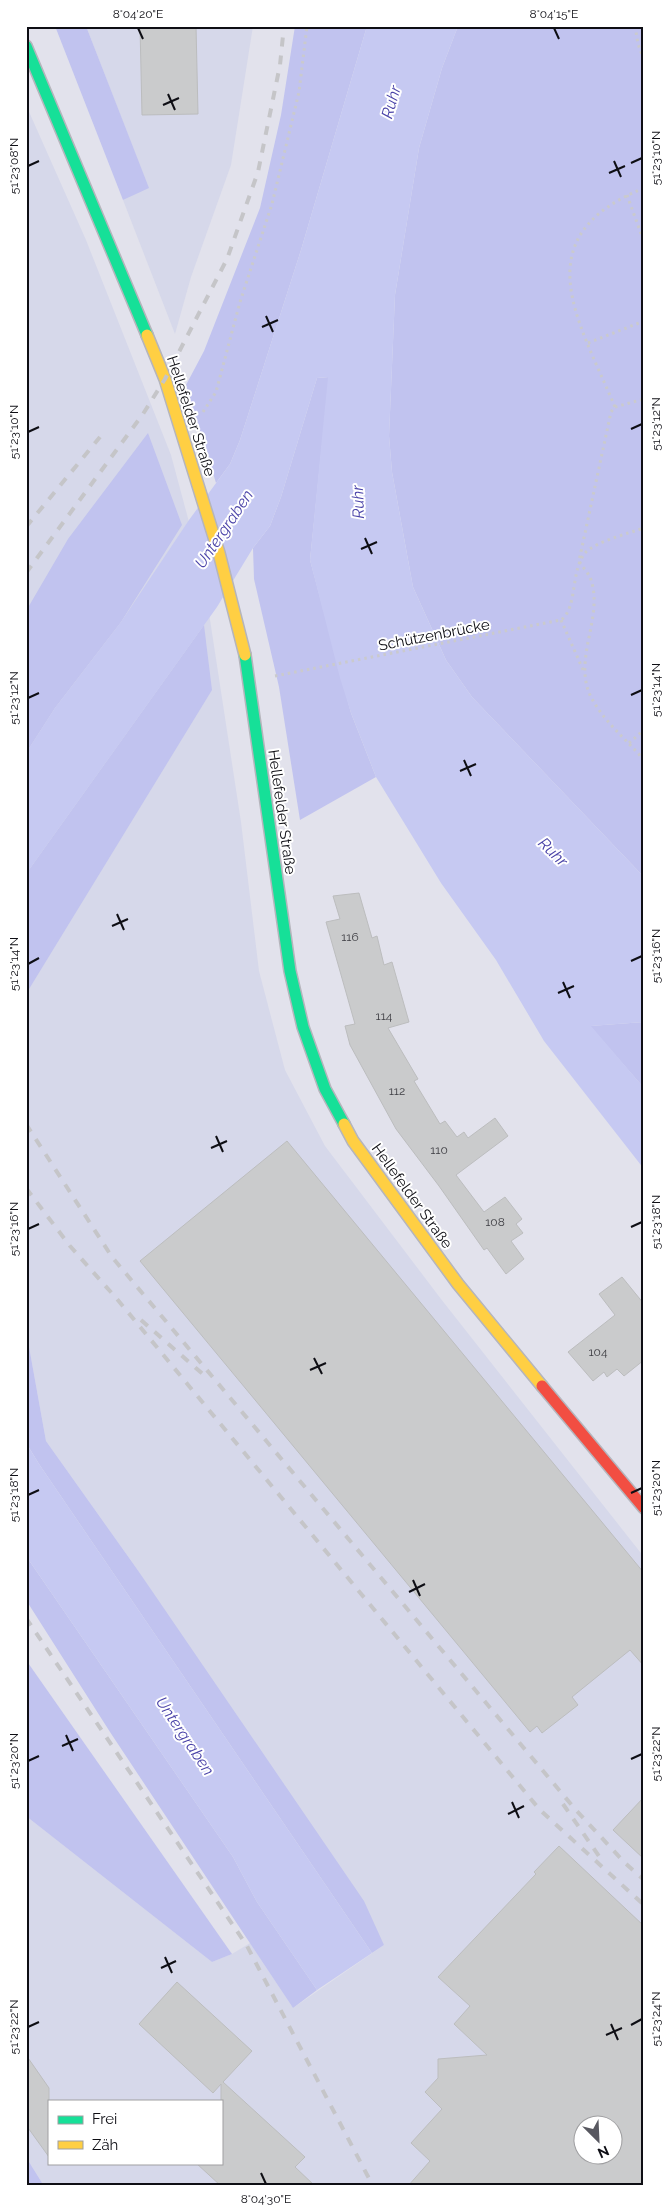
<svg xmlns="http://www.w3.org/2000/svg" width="670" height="2212" font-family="Raleway,sans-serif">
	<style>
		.built { fill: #d6d8ea; fill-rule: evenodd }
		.green { fill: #c1c3ef }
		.water { fill: #c6c9f2 }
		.building { fill: #cacbcc; stroke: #bcbdbe; fill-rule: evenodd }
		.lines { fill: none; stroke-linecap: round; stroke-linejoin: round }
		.fast-casing { stroke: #b5b5bc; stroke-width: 14 }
		.slow-casing { stroke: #b5b5bc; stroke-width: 14 }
		.jam-casing { stroke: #b5b5bc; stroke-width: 14 }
		.path { stroke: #cacacd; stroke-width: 3; stroke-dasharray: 2.5 4; stroke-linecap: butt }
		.fast { stroke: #16e098; stroke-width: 11 }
		.slow { stroke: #ffcf43; stroke-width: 11 }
		.jam { stroke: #f24e42; stroke-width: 11 }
		.rail { stroke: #c5c5c8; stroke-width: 4; stroke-dasharray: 9 9; stroke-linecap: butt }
		.ticks { fill: none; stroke: #0e0e14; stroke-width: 2 }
		.labels { text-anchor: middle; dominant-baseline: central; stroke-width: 4; stroke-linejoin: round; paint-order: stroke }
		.number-label { font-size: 12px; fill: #3d3d42 }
		.street-label { font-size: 15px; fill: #0e0e14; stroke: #fff }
		.water-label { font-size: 16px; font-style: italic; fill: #4a43a8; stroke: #fff }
		.neatline { fill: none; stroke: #0e0e14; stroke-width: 2 }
		.ticks-label { font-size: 12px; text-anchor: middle; fill: #0e0e14 }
	</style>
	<rect width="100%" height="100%" fill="#e2e2ec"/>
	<!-- built -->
	<g class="built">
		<polygon points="86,26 253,26 231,165 191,277 175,334 123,200 148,187"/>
		<path d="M26,105L86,240L171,455L203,574L241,822L259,971L285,1070L325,1146L441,1299L644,1557V2186H44L26,2157V1816L212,1962L232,1954L250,1943L293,2008L384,1945L137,1569L46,1441L26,1330ZM49,2101H221V2163H49ZM582,2124H612V2154H582Z"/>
	</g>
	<!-- green -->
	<g class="green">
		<polygon points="55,26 86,26 149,188 123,200"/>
		<polygon points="295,26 367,26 301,250 240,440 230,464 216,483 186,385 204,351 260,208 281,115"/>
		<polygon points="458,26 644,26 644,877 472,697 446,660 413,587 392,472 389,436 395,295 419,148 442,68"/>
		<polygon points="329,377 310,560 351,713 376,777 300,820 279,687 254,579 253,548 270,526 281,497 317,378"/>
		<polygon points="148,433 182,525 121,622 55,708 26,753 26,611 68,539"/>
		<polygon points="204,625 212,690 26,994 26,874"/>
		<polygon points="644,1022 644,1088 590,1026"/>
		<polygon points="26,1330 46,1441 137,1569 364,1901 384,1945 372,1953 39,1464 28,1446 26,1436"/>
		<polygon points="26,1556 233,1857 257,1902 317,1990 293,2008 110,1732 26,1600"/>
		<polygon points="26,1660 232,1954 212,1962 26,1816"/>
		<polygon points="26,2157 44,2186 26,2186"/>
	</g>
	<!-- water -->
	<g class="water">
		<polygon points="367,26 458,26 442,68 419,148 395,295 389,436 392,472 413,587 446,660 472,697 644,877 644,1022 591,1026 644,1088 644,1169 544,1041 496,960 441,883 376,777 351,713 340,678 310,560 328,377 317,378 281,497 270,526 253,548 217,607 26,874 26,753 55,708 121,622 189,520 230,464 240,440 301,250"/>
		<polygon points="26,1436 28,1446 39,1464 372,1953 317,1990 257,1902 233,1857 26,1556"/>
	</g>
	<!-- building -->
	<g class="building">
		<polygon points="140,26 196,26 198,114 142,115"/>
		<polygon points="359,893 372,938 377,936 384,965 392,962 409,1022 388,1028 418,1079 414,1081 440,1124 445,1121 457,1137 464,1132 468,1138 495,1118 508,1136 456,1175 484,1212 505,1197 522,1219 516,1224 523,1233 511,1241 524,1259 506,1274 487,1248 484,1250 439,1186 396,1129 350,1045 345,1026 355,1024 326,922 340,919 333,896"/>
		<polygon points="287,1141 644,1573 644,1666 630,1650 572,1697 578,1705 542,1733 537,1726 530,1732 140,1261"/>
		<polygon points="622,1277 644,1304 644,1360 624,1376 617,1369 607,1377 604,1372 593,1381 568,1352 615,1315 599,1294"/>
		<polygon points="644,1797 644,1859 613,1830"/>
		<path d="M559,1846L644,1926V2186H408L430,2161L411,2143L442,2109L425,2092L438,2078V2059L487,2055L454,2024L470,2006L438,1977L536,1874L534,1872ZM582,2124H612V2154H582Z"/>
		<polygon points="177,1982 252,2051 223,2082 305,2157 295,2167 315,2186 221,2186 196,2163 221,2163 221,2084 213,2093 139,2024"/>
		<polygon points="26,2055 49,2088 49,2157 26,2125"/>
	</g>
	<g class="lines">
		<defs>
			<g id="fast">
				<polyline points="26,46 147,335"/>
				<polyline points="245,655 290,971 303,1027 325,1089 344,1124"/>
			</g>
			<g id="slow">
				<polyline points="147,335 165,379 219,553 245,655"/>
				<polyline points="344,1124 353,1141 458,1284 542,1386"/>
			</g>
			<polyline id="jam" points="542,1386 644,1508"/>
		</defs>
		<!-- fast casing -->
		<use href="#fast" class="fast-casing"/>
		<!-- slow casing -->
		<use href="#slow" class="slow-casing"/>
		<!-- jam casing -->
		<use href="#jam" class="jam-casing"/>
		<!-- path -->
		<g class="path">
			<polyline points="635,26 638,44 644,60"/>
			<path d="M644,188C523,237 578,319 615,407L611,412L579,561C582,566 587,572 590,577C605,615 573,657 590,695C602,720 626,739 644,760"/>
			<polyline points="627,195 644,242"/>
			<polyline points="588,343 644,321"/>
			<polyline points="615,407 644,399"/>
			<polyline points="203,412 216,392 240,302 272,204 299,92 307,26"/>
			<polyline points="561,620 584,672"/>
			<path d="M275,676L561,620C578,608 570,569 586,552C596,542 629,533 644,528"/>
			<polyline points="629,743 644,730"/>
		</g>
		<!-- fast -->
		<use href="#fast" class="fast"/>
		<!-- slow -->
		<use href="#slow" class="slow"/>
		<!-- jam -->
		<use href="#jam" class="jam"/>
		<!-- rail -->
		<g class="rail">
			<polyline points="26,527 100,437"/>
			<polyline points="26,573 143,414 165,379 227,259 258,172 280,65 284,26"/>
			<polyline points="26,1124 112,1257 575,1809 625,1863 644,1880"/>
			<polyline points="26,1188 70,1246 117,1299 540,1810 644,1905"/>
			<polyline points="141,1320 205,1376"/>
			<polyline points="26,1618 247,1946 373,2186"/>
			<polyline points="563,1804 603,1862"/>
		</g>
	</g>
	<!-- ticks -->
	<path class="ticks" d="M138,28L143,39M554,28L559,39M168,94L175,110M163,105L179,98M614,161L621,177M631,163L642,158M28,166L39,161M609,173L625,166M266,316L273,332M262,327L278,320M631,429L642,424M28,432L39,427M365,538L372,554M361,549L377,542M631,695L642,690M28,698L39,693M464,760L471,776M460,771L476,764M117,914L124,930M112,926L128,919M631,961L642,956M28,964L39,958M563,982L570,998M558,993L574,986M216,1136L223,1152M211,1148L227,1141M631,1227L642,1222M28,1229L39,1224M314,1358L322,1374M310,1370L326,1363M631,1493L642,1488M28,1495L39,1490M413,1580L420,1596M409,1592L425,1584M66,1735L73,1751M62,1746L78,1739M631,1759L642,1754M28,1761L39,1756M512,1802L519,1818M508,1814L524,1806M165,1957L172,1973M161,1968L176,1961M611,2024L618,2040M631,2025L642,2019M28,2027L39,2022M606,2035L622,2028M261,2173L266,2184"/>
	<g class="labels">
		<!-- number labels -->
		<g class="number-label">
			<text x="350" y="937">116</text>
			<text x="384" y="1016">114</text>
			<text x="397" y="1091">112</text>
			<text x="439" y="1150">110</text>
			<text x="495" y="1222">108</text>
			<text x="598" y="1352">104</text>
		</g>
		<!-- street labels -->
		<g class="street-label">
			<text transform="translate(191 416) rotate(72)">Hellefelder Straße</text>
			<text transform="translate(434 635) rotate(-11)">Schützenbrücke</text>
			<text transform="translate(282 812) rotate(82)">Hellefelder Straße</text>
			<text transform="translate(412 1196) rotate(54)">Hellefelder Straße</text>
		</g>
		<!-- water labels -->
		<g class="water-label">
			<text transform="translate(391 102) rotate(-74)">Ruhr</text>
			<text transform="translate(358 502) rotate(-92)">Ruhr</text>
			<text transform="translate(224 529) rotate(-56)">Untergraben</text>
			<text transform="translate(553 852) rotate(44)">Ruhr</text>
			<text transform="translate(185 1736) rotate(56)">Untergraben</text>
		</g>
	</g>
	<!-- border -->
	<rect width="670" height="2212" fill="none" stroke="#ffffff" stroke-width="55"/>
	<!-- legend -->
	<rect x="48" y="2100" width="175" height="65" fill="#ffffff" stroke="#9f9fa1"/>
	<rect x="58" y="2116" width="25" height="8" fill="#16e098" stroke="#9f9fa1"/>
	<text x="92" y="2124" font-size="15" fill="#0e0e14">Frei</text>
	<rect x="58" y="2141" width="25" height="8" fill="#ffcf43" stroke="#9f9fa1"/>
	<text x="92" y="2150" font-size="15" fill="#0e0e14">Zäh</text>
	<!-- north arrow -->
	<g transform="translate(598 2140) rotate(156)"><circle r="24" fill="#ffffff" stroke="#9f9fa1"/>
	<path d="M0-4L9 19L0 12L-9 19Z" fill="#585860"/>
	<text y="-8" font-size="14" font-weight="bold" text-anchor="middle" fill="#0e0e14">N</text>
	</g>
	<rect x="28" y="28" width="614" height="2156" class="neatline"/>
	<g class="ticks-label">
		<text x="138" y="18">8°04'20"E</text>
		<text x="554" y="18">8°04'15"E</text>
		<text transform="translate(656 158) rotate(-90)" y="4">51°23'10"N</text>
		<text transform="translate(14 166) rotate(-90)" y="4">51°23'08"N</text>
		<text transform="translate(656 424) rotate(-90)" y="4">51°23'12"N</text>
		<text transform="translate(14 432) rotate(-90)" y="4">51°23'10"N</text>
		<text transform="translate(656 690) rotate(-90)" y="4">51°23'14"N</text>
		<text transform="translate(14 698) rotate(-90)" y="4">51°23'12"N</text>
		<text transform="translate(656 956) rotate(-90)" y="4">51°23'16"N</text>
		<text transform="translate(14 964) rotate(-90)" y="4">51°23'14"N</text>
		<text transform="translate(656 1222) rotate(-90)" y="4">51°23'18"N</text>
		<text transform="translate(14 1229) rotate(-90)" y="4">51°23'16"N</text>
		<text transform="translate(656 1488) rotate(-90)" y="4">51°23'20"N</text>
		<text transform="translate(14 1495) rotate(-90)" y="4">51°23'18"N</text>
		<text transform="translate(656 1754) rotate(-90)" y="4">51°23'22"N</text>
		<text transform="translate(14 1761) rotate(-90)" y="4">51°23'20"N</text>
		<text transform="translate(656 2019) rotate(-90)" y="4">51°23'24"N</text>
		<text transform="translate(14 2027) rotate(-90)" y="4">51°23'22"N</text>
		<text x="266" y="2203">8°04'30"E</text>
	</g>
</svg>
